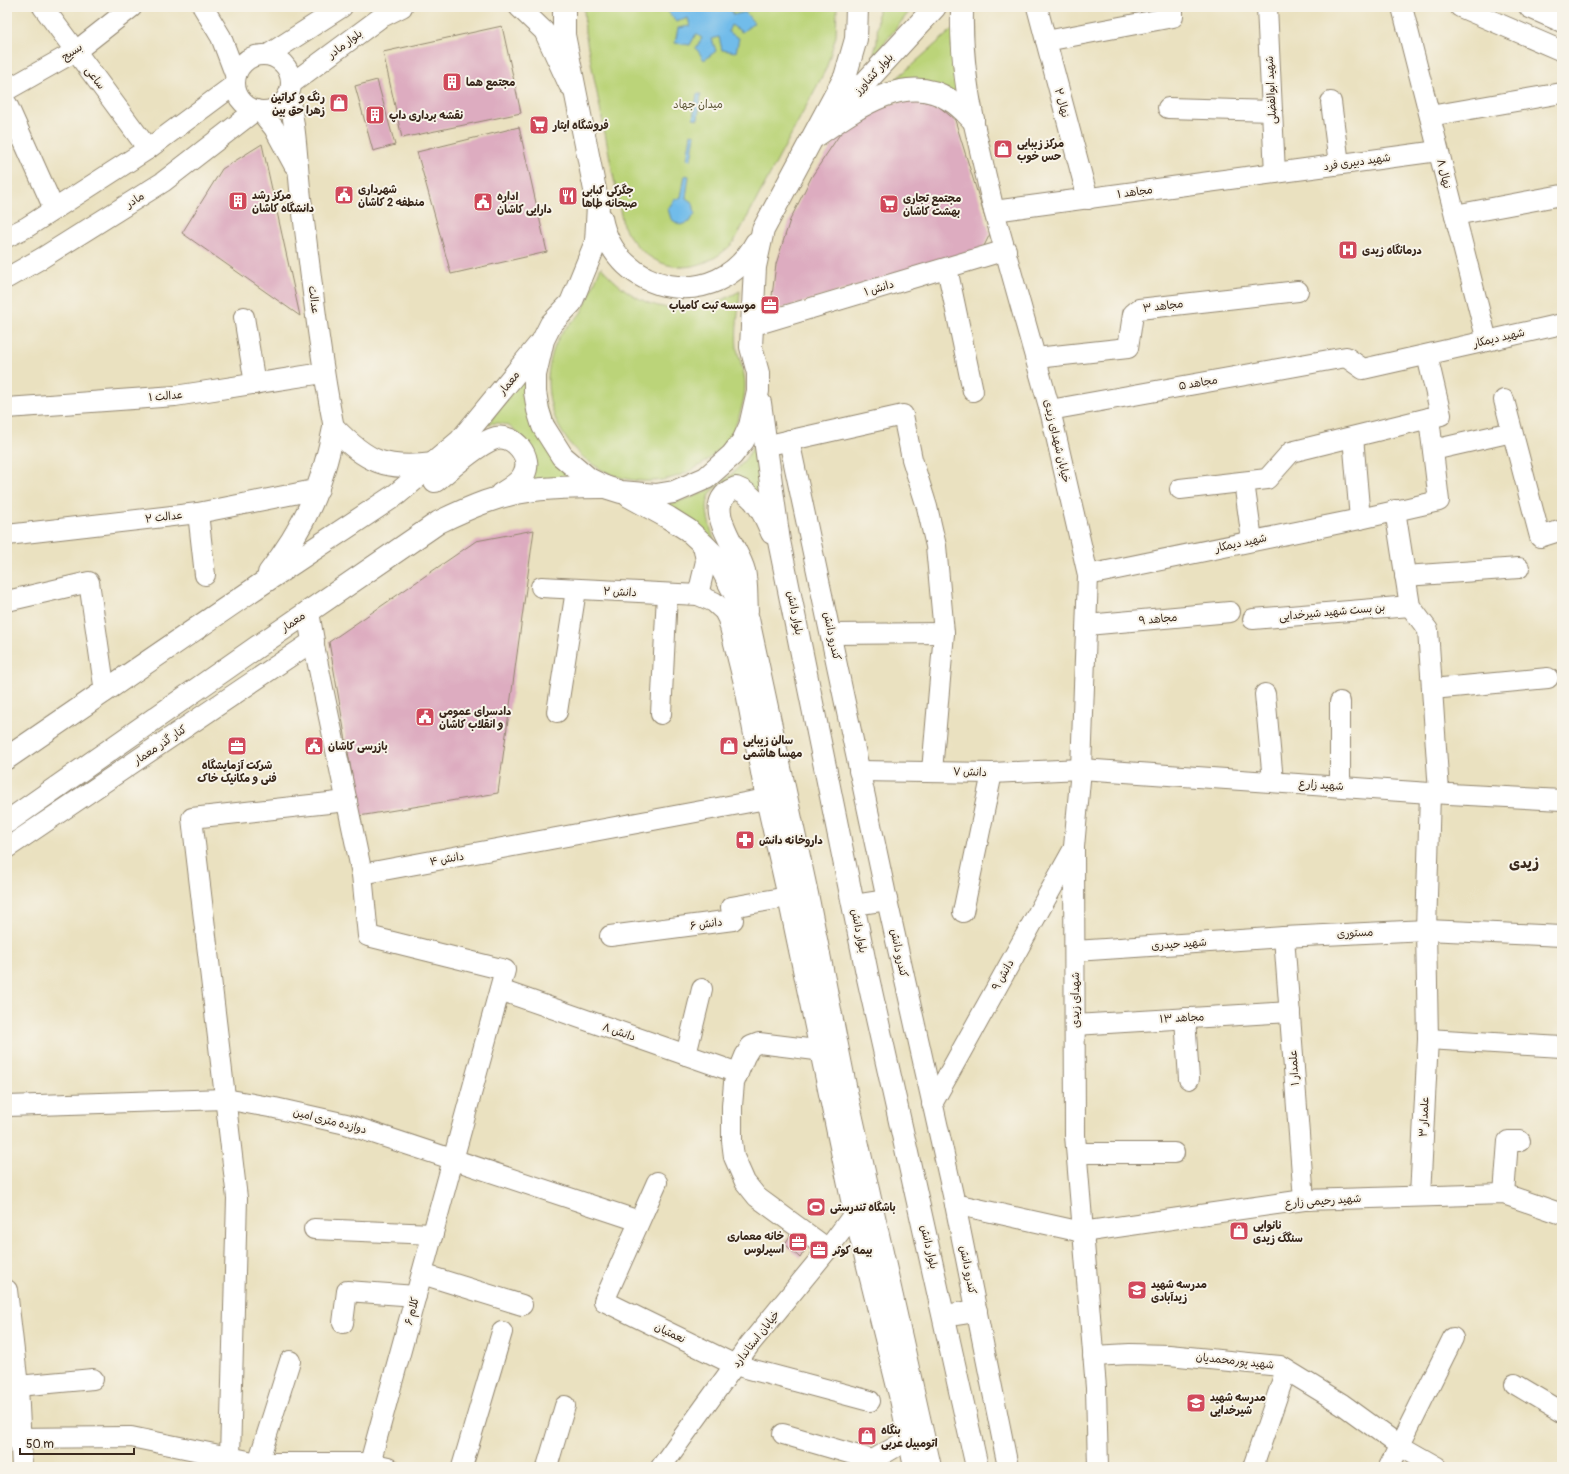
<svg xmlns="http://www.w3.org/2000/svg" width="1569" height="1474" font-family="Pangolin,'Playpen Sans Arabic',sans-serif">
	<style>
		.green { fill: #bbd479; stroke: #7b7f4c }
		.water { fill: #71bcea; stroke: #567384 }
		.building { fill: #ddacc0 }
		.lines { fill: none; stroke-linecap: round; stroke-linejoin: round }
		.minor-casing { stroke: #92866f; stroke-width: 22 }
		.major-casing { stroke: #92866f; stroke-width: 24 }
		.minor { stroke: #fff; stroke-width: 20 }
		.major { stroke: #fff; stroke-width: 22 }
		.labels { text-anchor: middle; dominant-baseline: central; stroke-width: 4; stroke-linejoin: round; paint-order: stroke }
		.street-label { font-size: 11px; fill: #3b2a1e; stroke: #f7f3e8 }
		.poi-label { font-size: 11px; font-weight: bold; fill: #3b2a1e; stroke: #f7f3e8; text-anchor: start }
		.park-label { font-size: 11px; fill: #5b5435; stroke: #f7f3e8 }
		.district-label { font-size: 15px; font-weight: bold; fill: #3b2a1e; stroke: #f7f3e8 }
	</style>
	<rect width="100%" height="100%" fill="#f7f3e8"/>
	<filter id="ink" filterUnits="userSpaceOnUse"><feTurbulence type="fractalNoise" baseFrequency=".025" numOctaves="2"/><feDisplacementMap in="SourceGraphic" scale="8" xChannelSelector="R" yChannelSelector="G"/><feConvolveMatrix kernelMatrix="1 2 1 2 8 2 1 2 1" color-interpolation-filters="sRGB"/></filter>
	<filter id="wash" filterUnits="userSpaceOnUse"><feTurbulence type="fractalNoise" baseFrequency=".012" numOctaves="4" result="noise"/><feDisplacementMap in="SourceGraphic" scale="16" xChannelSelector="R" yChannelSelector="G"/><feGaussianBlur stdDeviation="0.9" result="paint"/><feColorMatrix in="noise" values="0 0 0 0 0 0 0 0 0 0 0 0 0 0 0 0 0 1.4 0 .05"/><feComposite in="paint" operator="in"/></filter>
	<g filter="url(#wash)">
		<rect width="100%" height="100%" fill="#eae1c0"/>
		<!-- green -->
		<g class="green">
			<path d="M584,7H837L836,36L826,69L734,242C697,281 647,273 623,225L585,32Z"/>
			<polygon points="878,7 913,7 873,57 877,42"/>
			<polygon points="954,28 962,99 887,87"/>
			<path d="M601,267C641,313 686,321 740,291C739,310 735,330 737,348C738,357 743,366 744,375C747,389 743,405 738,419C732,436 720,451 705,462C637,511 546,460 548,377C549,362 554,343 563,331C569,324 579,318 583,309C590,296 595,281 601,267Z"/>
			<path d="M528,371L581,481L516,488L520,435C510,425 501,421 488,424Z"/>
			<path d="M755,443L765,506L726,481C695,495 710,522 716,548L661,505C702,498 736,481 755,443Z"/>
		</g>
		<!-- water -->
		<g class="water">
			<polygon points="672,7 687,7 689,9 690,7 734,7 731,8 733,15 745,12 754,23 742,32 731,25 728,32 739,38 736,52 722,50 719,37 712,39 716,51 704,60 696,48 702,38 696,34 690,45 675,43 678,28 690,26 688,18 676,22 667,10"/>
			<polygon points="697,94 701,94 698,119 693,118"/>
			<polygon points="691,134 695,135 691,160 687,159"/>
			<polygon points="685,175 689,176 686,198 693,203 695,213 690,222 680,225 671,219 668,209 674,200 681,197"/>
		</g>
		<g id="blocks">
			<!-- building -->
			<g class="building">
				<polygon points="502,26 521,113 402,138 383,52"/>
				<polygon points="377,80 395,145 373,151 355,86"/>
				<polygon points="914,99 937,105 955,120 990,234 983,248 781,309 772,296 776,264 790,220 812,176 840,134 866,110"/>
				<polygon points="519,127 547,252 451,274 417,152"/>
				<polygon points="262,144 300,316 182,233 222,169"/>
				<polygon points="534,530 498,793 359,816 329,642 476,541"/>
				<polygon points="795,1227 811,1240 800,1258 785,1244"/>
			</g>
		</g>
	</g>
	<g filter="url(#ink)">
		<use href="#blocks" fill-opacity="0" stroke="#92866f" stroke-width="1"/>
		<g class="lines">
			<defs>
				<g id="minor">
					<polyline points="43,7 148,149"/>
					<polyline points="203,7 221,37 235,74"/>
					<polyline points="519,7 544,31 569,85"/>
					<polyline points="1037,7 1088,199"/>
					<polyline points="1267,7 1275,173"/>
					<polyline points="1402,7 1487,341"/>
					<polyline points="1460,7 1562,51"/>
					<polyline points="1046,41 1173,17 1173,7"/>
					<polyline points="269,54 342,7"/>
					<circle cx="263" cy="83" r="28"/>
					<polyline points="291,84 380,18 402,7"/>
					<polyline points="7,90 76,51 132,7"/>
					<path d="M288,95C297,128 297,164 301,198C311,275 319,352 334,428"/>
					<polyline points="1331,102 1339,164"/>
					<polyline points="7,104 54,209"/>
					<polyline points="1168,108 1272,111"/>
					<polyline points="261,112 274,128 294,165"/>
					<polyline points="1430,116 1562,93"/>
					<polyline points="973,120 994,211 1050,410 1088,575 1081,769 1074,847 1075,1135 1096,1388 1098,1467"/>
					<polyline points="994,211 1438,151"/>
					<polyline points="1455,215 1562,195"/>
					<polyline points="7,237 27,227 148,149 234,85"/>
					<polyline points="947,268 973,391"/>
					<polyline points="7,278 42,258 163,182 256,110"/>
					<polyline points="244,317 255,384"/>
					<polyline points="751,326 1006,250"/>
					<polyline points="1036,358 1128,348 1133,314 1139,309 1298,291"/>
					<polyline points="1504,400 1540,537 1562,530"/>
					<polyline points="7,408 175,396 323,373"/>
					<polyline points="1050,410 1346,357 1363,369 1562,324"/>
					<polyline points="1353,437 1360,519"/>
					<polyline points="789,440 887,900 955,1204 1008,1467"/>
					<polyline points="778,443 903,415 912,459 927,507 936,546 944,633 932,771"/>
					<polyline points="1433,450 1512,432"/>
					<polyline points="1244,482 1252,540"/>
					<polyline points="1180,489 1267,479 1291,452 1429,418"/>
					<polyline points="1395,510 1410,606 1428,630 1439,792"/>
					<polyline points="198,513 205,575"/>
					<polyline points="7,535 198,513 319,489"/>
					<polyline points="1088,575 1360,519 1439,501 1429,418 1441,415 1427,355"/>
					<polyline points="1405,576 1519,568"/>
					<polyline points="541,587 698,595 714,602 724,611 728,619 745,687 766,799 788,897 854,1214 900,1399 914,1467"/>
					<polyline points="698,595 706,561 703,544"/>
					<polyline points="7,601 89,582 105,692"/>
					<polyline points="1253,619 1410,606"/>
					<polyline points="1087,625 1230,612"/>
					<polyline points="832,634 944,633"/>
					<polyline points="1432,689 1548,678"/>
					<polyline points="1265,694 1273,781"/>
					<polyline points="1340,702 1340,786"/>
					<polyline points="557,712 576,590"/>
					<polyline points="661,714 667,594"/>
					<polyline points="859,771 992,773 1081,769 1430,793 1562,800"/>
					<polyline points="7,848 313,641 362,874 368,936 505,970 370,1463"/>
					<polyline points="362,874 766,799"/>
					<polyline points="854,905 887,900"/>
					<polyline points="963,912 992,773"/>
					<polyline points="610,936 733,920 731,907 788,897"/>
					<polyline points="1284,937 1304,1200"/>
					<polyline points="1075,951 1284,937 1426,930 1562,936"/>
					<polyline points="500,990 738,1073"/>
					<polyline points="1185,1018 1189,1079"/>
					<polyline points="1075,1025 1290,1012"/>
					<polyline points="1428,1039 1562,1047"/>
					<polyline points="686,1055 702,989"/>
					<polyline points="932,1104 1074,848"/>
					<polyline points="7,1106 225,1099 275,1108 346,1124 639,1221"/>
					<polyline points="1077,1153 1174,1153"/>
					<polyline points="657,1182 604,1301 735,1365 870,1401"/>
					<polyline points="1504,1194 1508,1141 1520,1141"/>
					<polyline points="1420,1196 1428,1039 1426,930 1430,793"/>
					<polyline points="955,1204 1082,1232 1304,1200 1504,1194 1562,1214"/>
					<polyline points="314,1229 433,1234"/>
					<polyline points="828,1249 757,1197 745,1182 734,1157 732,1141 732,1106 734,1083 745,1056 751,1046 759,1043 832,1052"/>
					<polyline points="422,1274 522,1305"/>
					<polyline points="7,1290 18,1386 22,1467"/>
					<polyline points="343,1323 347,1291 416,1296"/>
					<polyline points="1093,1356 1130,1354 1169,1355 1280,1366 1342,1404 1400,1446 1437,1467"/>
					<polyline points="1515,1384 1562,1412"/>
					<polyline points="18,1386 93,1379"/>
					<polyline points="783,1434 873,1460"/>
					<polyline points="7,1438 131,1437 258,1463 370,1463 388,1467"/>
					<polyline points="230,1457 237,1198 192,818 347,801"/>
					<polyline points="258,1463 290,1361"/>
					<polyline points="462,1467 502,1332"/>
					<polyline points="547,1467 565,1406"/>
					<polyline points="661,1467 750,1344 828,1249 854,1214"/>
					<polyline points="872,1467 873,1460 909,1439"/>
					<polyline points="1253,1467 1286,1370"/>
					<polyline points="1389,1467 1453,1338"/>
				</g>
				<g id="major">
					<polyline points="564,7 564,35 598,205 596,242 571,303 551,324 543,340 535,375 535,392 538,410 543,426 562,456 589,479 605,487 621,492 656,495 674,492 706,478 732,455 743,441 750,426 758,391 758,373 751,347 755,267 763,230 845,77 856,39 857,7"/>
					<path d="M962,7C961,46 965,82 973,120"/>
					<polyline points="1530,7 1562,21"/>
					<polyline points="838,112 935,7"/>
					<path d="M816,136C852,111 905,70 950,100C959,105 966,113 973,120"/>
					<path d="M601,218C616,295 718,314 756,243"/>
					<polyline points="760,403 779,541 868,978 977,1467"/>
					<path d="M334,428C368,463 385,470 434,464"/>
					<path d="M435,481C449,470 479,442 496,438C514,434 533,457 524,474C520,483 509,489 501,494"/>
					<polyline points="629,496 669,518 688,530 703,544 715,556 748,619 807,894 847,1096 930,1467"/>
					<path d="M269,573C306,525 322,487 334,428"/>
					<path d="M747,611C746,598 747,583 744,571C739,548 697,503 736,488C756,495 765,515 772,533"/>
					<polyline points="308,612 313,641"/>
					<polyline points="7,758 260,585 397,494 460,441 538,346"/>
					<path d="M7,822L257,647L439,522C470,507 500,494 534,490C557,487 581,487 605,487"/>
					<polyline points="944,1316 976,1311"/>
				</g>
			</defs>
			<!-- minor casing -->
			<use href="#minor" class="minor-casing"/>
			<!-- major casing -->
			<use href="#major" class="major-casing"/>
			<!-- minor -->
			<use href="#minor" class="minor"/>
			<!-- major -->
			<use href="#major" class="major"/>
		</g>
	</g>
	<!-- icons -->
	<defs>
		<symbol id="building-square" viewBox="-11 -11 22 22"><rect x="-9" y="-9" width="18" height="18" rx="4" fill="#d1495b" stroke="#f7f3e8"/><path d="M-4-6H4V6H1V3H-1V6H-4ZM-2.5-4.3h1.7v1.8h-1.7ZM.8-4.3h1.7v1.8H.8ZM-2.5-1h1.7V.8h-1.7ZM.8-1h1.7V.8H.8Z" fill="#fff"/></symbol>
		<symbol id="shop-square" viewBox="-11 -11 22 22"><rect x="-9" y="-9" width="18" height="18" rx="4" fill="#d1495b" stroke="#f7f3e8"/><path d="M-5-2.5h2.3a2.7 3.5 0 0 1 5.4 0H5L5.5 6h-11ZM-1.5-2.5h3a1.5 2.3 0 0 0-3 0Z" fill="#fff"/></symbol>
		<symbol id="supermarket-square" viewBox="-11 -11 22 22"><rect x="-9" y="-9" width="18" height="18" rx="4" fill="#d1495b" stroke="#f7f3e8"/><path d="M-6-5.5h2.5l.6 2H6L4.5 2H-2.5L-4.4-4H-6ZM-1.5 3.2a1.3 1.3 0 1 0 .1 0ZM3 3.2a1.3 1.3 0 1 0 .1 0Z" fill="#fff"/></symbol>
		<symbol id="civic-square" viewBox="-11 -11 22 22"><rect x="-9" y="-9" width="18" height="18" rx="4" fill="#d1495b" stroke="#f7f3e8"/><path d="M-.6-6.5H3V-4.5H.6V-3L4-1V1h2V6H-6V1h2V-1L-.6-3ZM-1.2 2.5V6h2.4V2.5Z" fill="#fff"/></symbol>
		<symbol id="restaurant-square" viewBox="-11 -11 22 22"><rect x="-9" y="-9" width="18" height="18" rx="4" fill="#d1495b" stroke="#f7f3e8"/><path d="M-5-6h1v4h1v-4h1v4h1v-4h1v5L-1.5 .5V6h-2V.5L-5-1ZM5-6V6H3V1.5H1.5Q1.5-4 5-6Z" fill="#fff"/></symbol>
		<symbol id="hospital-square" viewBox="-11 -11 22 22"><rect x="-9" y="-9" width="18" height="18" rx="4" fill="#d1495b" stroke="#f7f3e8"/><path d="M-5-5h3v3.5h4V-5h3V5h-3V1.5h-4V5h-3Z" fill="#fff"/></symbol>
		<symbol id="office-square" viewBox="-11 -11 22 22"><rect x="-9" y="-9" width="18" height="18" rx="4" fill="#d1495b" stroke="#f7f3e8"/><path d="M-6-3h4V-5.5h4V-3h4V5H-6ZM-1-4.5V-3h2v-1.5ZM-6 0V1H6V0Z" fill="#fff"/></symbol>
		<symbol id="pharmacy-square" viewBox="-11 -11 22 22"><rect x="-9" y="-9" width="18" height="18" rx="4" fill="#d1495b" stroke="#f7f3e8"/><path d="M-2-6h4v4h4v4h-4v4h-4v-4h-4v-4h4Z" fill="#fff"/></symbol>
		<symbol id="stadium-square" viewBox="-11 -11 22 22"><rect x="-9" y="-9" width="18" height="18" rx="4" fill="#d1495b" stroke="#f7f3e8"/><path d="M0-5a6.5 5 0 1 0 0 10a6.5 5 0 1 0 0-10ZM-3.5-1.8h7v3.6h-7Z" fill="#fff"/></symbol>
		<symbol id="school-square" viewBox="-11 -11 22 22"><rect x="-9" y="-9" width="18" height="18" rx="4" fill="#d1495b" stroke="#f7f3e8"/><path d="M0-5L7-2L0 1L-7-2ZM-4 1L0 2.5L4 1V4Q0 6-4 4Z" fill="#fff"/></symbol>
	</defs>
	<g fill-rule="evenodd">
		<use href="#building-square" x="441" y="71" width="22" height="22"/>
		<use href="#shop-square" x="328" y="92" width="22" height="22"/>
		<use href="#building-square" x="364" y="104" width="22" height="22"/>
		<use href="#supermarket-square" x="528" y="114" width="22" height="22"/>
		<use href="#shop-square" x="992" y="138" width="22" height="22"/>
		<use href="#civic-square" x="333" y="184" width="22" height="22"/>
		<use href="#restaurant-square" x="557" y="185" width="22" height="22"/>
		<use href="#building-square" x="227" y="190" width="22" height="22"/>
		<use href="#civic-square" x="472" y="191" width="22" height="22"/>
		<use href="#supermarket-square" x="878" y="193" width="22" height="22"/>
		<use href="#hospital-square" x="1337" y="239" width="22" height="22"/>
		<use href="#office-square" x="759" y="294" width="22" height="22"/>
		<use href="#civic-square" x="414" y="706" width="22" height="22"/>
		<use href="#office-square" x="226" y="735" width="22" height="22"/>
		<use href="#civic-square" x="303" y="735" width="22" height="22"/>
		<use href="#shop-square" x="718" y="735" width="22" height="22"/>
		<use href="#pharmacy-square" x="734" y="829" width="22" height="22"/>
		<use href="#stadium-square" x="805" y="1196" width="22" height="22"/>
		<use href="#shop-square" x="1228" y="1220" width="22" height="22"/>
		<use href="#office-square" x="787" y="1231" width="22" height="22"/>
		<use href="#office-square" x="808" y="1239" width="22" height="22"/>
		<use href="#school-square" x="1126" y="1279" width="22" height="22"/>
		<use href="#school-square" x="1185" y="1392" width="22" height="22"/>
		<use href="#shop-square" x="856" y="1425" width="22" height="22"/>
	</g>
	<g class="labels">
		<!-- street labels -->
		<g class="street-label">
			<text transform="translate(345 44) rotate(-37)">بلوار مادر</text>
			<text transform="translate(72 52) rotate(-33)">بسیج</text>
			<text transform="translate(874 74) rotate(-47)">بلوار کشاورز</text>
			<text transform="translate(95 78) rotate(53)">ساعی</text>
			<text transform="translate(1271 90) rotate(-93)">شهید ابوالفضلی</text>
			<text transform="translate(1062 103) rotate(75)">نهال ۲</text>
			<text transform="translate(1357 162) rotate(-8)">شهید دبیری فرد</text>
			<text transform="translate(1444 174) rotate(76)">نهال ۸</text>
			<text transform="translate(1135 192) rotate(-8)">مجاهد ۱</text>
			<text transform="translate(135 200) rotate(-32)">مادر</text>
			<text transform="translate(879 288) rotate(-17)">دانش ۱</text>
			<text transform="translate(314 300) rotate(83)">عدالت</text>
			<text transform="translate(1163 306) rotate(-7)">مجاهد ۳</text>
			<text transform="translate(1499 338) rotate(-13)">شهید دیمکار</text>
			<text transform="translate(509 383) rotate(-51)">معمار</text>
			<text transform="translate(1198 383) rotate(-10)">مجاهد ۵</text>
			<text transform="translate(166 396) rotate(-5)">عدالت ۱</text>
			<text transform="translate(1057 441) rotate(77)">خیابان شهدای زیدی</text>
			<text transform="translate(164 517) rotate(-7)">عدالت ۲</text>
			<text transform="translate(1241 543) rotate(-12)">شهید دیمکار</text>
			<text transform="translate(620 592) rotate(3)">دانش ۲</text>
			<text transform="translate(1332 612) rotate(-5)">بن بست شهید شیرخدایی</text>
			<text transform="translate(795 613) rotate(79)">بلوار دانش</text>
			<text transform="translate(1158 619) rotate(-6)">مجاهد ۹</text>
			<text transform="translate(293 622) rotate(-34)">معمار</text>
			<text transform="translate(832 636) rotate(78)">کندرو دانش</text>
			<text transform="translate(160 745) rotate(-34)">کنار گذر معمار</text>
			<text transform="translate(970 772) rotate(2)">دانش ۷</text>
			<text transform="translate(1321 785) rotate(4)">شهید زارع</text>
			<text transform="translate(447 859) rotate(-10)">دانش ۴</text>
			<text transform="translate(706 924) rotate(-8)">دانش ۶</text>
			<text transform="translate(859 931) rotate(79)">بلوار دانش</text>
			<text transform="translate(1355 933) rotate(-3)">مستوری</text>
			<text transform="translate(1179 944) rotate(-4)">شهید حیدری</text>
			<text transform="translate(899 953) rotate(78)">کندرو دانش</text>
			<text transform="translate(1003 975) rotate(-61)">دانش ۹</text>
			<text transform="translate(1075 1000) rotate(-90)">شهدای زیدی</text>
			<text transform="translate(1182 1018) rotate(-3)">مجاهد ۱۳</text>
			<text transform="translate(619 1032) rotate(19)">دانش ۸</text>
			<text transform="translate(1294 1068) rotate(-94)">علمدار ۱</text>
			<text transform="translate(1424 1117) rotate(-87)">علمدار ۳</text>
			<text transform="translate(330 1121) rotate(14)">دوازده متری امین</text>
			<text transform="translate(1323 1201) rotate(-4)">شهید رحیمی زارع</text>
			<text transform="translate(929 1247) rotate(77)">بلوار دانش</text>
			<text transform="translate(968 1270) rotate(79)">کندرو دانش</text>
			<text transform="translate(412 1311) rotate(-75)">کلام ۶</text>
			<text transform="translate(670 1333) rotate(26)">نعمتیان</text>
			<text transform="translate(756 1339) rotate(-52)">خیابان استاندارد</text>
			<text transform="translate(1235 1361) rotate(6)">شهید پورمحمدیان</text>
		</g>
		<!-- poi labels -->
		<g class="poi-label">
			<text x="466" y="82">مجتمع هما</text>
			<text x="325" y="97" text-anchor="end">رنگ و کراتین<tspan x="325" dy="13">زهرا حق بین</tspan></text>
			<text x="389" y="115">نقشه برداری داپ</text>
			<text x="553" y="125">فروشگاه ایثار</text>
			<text x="1017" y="143">مرکز زیبایی<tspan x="1017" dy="13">حس خوب</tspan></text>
			<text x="358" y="189">شهرداری<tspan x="358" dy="13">منطفه 2 کاشان</tspan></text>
			<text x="582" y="190">جگرکی کبابی<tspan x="582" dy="13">صبحانه طاها</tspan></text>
			<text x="252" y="195">مرکز رشد<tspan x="252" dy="13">دانشگاه کاشان</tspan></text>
			<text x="497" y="196">اداره<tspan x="497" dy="13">دارایی کاشان</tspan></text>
			<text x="903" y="198">مجتمع تجاری<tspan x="903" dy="13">بهشت کاشان</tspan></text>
			<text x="1362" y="250">درمانگاه زیدی</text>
			<text x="756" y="305" text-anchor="end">موسسه ثبت کامیاب</text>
			<text x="439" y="711">دادسرای عمومی<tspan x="439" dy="13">و انقلاب کاشان</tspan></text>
			<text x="743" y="740">سالن زیبایی<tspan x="743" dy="13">مهسا هاشمی</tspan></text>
			<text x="328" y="746">بازرسی کاشان</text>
			<text x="237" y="765" text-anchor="middle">شرکت آزمایشگاه<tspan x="237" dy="13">فنی و مکانیک خاک</tspan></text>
			<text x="759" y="840">داروخانه دانش</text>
			<text x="830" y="1207">باشگاه تندرستی</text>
			<text x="1253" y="1225">نانوایی<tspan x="1253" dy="13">سنگگ زیدی</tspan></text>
			<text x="784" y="1236" text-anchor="end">خانه معماری<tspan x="784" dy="13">اسپرلوس</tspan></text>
			<text x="833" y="1250">بیمه کوثر</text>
			<text x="1151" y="1284">مدرسه شهید<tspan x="1151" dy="13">زیدآبادی</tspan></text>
			<text x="1210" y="1397">مدرسه شهید<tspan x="1210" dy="13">شیرخدایی</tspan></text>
			<text x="881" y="1430">بنگاه<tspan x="881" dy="13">اتومبیل عربی</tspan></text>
		</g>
		<!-- park labels -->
		<g class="park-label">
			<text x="698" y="104">میدان جهاد</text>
		</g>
		<!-- district labels -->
		<g class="district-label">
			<text x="1524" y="863">زیدی</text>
		</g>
	</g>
	<!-- margin -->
	<rect width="1569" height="1474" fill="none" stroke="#f7f3e8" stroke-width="24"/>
	<!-- scale -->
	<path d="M20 1448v6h114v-6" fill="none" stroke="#3b2a1e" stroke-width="2"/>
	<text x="26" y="1448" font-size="12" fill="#3b2a1e" stroke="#f7f3e8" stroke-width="3" paint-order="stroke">50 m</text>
</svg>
